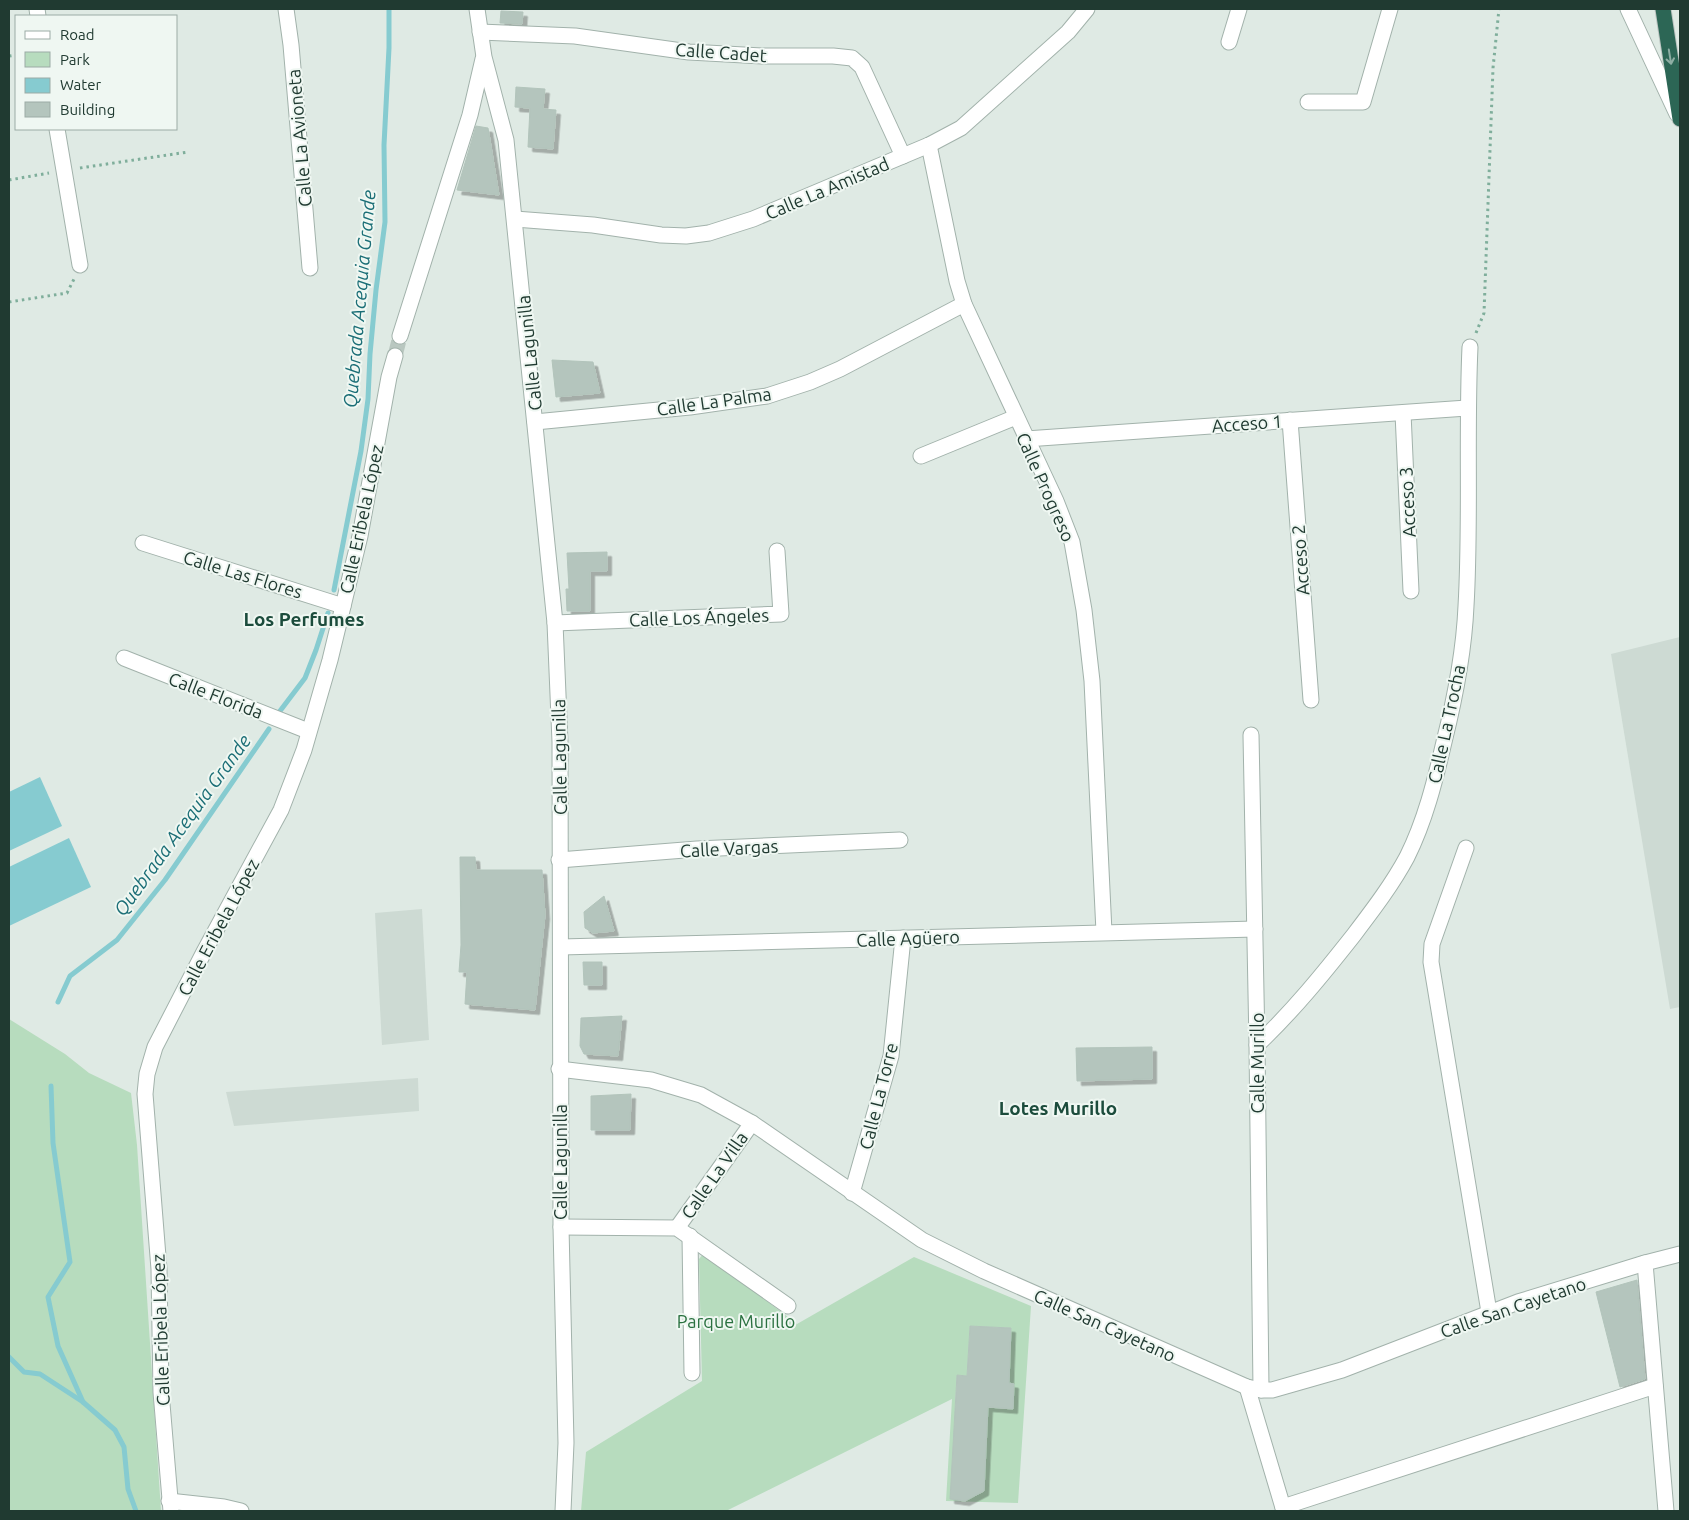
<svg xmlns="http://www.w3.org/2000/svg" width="1689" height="1520" font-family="Ubuntu,sans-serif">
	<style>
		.built { fill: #cddad3 }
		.green { fill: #b7dcbe; fill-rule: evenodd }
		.water { fill: #86cbd0 }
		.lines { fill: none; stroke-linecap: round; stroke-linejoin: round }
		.stream { stroke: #86cbd0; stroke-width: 5 }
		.building { fill: #b4c5bd; stroke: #b2c4bb; filter: url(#shadow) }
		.minor-tunnel { stroke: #b9c7c0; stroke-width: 15; stroke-dasharray: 15 8; stroke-linecap: butt }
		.minor-casing { stroke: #a2b2ab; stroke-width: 17 }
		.highway-casing { stroke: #bcc4c1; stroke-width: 17 }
		.path { stroke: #7fae9b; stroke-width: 3; stroke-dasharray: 2.5 4; stroke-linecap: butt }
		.minor { stroke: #fff; stroke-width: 15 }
		.highway { stroke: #2c6655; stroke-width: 15 }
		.oneway { stroke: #8eaea4 }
		.labels { text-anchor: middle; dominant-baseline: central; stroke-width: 4; stroke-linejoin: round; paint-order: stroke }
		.street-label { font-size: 18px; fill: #203a31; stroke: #eff7f2 }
		.park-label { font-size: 18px; fill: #2a7140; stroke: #eff7f2 }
		.water-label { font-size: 19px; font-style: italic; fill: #1b6e76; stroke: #eff7f2 }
		.neighbourhood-label { font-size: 19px; font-weight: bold; fill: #1c4c3c; stroke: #eff7f2 }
	</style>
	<defs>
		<filter id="shadow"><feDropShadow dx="4.5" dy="4.5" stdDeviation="0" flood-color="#0004"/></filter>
	</defs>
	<rect width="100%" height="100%" fill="#dfeae4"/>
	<!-- built -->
	<g class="built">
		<polygon points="1680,637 1680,1007 1670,1009 1611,654"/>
		<polygon points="422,909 429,1040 382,1045 375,913"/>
		<polygon points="418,1078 419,1111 234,1126 226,1092"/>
	</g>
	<!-- green -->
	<g class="green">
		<polygon points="9,1019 65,1054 89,1073 131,1093 137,1145 161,1511 9,1511"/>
		<path d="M704,1253L797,1324L914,1257L1031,1306L1018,1503L946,1501L952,1399L726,1511H581L586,1452L702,1381L699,1259ZM970,1326L1011,1328L1009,1383L1014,1384L1013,1409L955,1406L957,1375L967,1376Z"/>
	</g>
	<!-- water -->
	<g class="water">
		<polygon points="40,777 62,826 9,851 9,792"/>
		<polygon points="69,838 91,887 9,926 9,867"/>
	</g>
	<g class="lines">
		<!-- stream -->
		<g class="stream">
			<polyline points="334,590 361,451 368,399 370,354 376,290 385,222 384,145 389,48 389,9"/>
			<polyline points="280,711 305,678 316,650 328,613"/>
			<polyline points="58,1002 70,976 117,940 165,880 269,729"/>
			<polyline points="51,1086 53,1143 70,1262 48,1297 58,1346 83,1402"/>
			<polyline points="9,1357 24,1372 40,1374 83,1402 115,1430 124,1447 128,1489 136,1511"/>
		</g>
	</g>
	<!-- building -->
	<g class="building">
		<polygon points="501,11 523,12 522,24 500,23"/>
		<polygon points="516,87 545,89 543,109 556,110 553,149 528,147 530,108 515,107"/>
		<polygon points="476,126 488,128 499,195 457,190"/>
		<polygon points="552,360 593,362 600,393 556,397"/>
		<polygon points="607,552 607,571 590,571 590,611 567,611 566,589 569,589 567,553"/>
		<polygon points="460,857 475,857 476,870 542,870 545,915 535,1010 465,1004 467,972 459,972 461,945"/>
		<polygon points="604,896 614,931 593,933 585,928 584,912"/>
		<polygon points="583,962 602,962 602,985 584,985"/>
		<polygon points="622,1016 618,1056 584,1054 580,1046 581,1018"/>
		<polygon points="1152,1047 1152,1079 1077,1081 1076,1048"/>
		<polygon points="631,1094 630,1130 591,1130 591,1096"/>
		<polygon points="1637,1280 1645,1379 1620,1387 1596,1292"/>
		<polygon points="970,1326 1011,1328 1009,1383 1014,1384 1013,1409 988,1407 984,1491 965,1501 950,1499 957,1375 967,1376"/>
	</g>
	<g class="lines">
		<!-- minor-tunnel -->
		<polyline class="minor-tunnel" points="395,356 400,336"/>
		<defs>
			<g id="minor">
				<polyline points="37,9 38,16"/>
				<polyline points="286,9 291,45 310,268"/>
				<polyline points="477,9 484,57 506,140 555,623 560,742 561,1227 566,1443 563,1511"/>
				<polyline points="1628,9 1677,114"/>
				<polyline points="480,32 575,36 689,52 762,56 833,56 852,58 862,67 903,156"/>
				<polyline points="1229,42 1239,9"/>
				<polyline points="1308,102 1363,102 1390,9"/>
				<polyline points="57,129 80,265"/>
				<polyline points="929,145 957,281 964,304 1056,501 1072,542 1084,610 1092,681 1104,932"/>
				<polyline points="515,219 593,225 661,235 686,236 709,233 753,219 929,145 961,128 1068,32 1087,9"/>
				<polyline points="400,336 470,115 483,59"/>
				<polyline points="1403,413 1411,591"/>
				<polyline points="1290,420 1311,700"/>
				<polyline points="535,422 690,407 767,396 810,382 840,369 964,304"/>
				<polyline points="1026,439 1467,408"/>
				<polyline points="921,456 1016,417"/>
				<polyline points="143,543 343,606"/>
				<polyline points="555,623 781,614 777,551"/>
				<polyline points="124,658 308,731"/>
				<polyline points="1251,735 1257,1045 1261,1390"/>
				<polyline points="1466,848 1432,944 1431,962 1489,1312"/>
				<polyline points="559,860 697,849 900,840"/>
				<polyline points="561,947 1255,929"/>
				<path d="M1257,1045C1293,1011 1323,974 1353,936C1372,911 1392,885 1407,857C1425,821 1435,781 1444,742C1455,698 1464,652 1466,606C1471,520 1466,433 1470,347"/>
				<polyline points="559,1069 651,1080 701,1095 752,1123 922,1240 984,1271 1247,1387 1261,1390 1272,1390 1342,1370 1518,1302 1645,1263 1680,1254"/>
				<polyline points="852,1193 891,1056 903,938"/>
				<polyline points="561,1227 677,1228 788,1306"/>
				<polyline points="677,1228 752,1123"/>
				<polyline points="690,1236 692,1373"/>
				<polyline points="1645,1263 1666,1511"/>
				<polyline points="1247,1387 1284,1511"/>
				<polyline points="169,1501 224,1507 241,1511"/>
				<polyline points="1283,1507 1655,1386"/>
				<polyline points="171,1511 161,1392 159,1269 145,1094 147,1074 155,1047 204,952 281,810 304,750 330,660 360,536 389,377 395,356"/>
			</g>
			<polyline id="highway" points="1663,9 1680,119"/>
		</defs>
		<!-- minor casing -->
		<use href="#minor" class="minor-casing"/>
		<!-- highway casing -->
		<use href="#highway" class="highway-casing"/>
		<!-- path -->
		<g class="path">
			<polyline points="9,56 16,55"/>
			<polyline points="80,168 188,152"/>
			<polyline points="9,180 49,173"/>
			<polyline points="9,302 67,293 74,279"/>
			<polyline points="1476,333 1484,313 1493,68 1499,9"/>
		</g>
		<!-- minor -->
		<use href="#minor" class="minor"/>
		<!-- highway -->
		<use href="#highway" class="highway"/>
	</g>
	<!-- one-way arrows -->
	<defs><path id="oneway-shaft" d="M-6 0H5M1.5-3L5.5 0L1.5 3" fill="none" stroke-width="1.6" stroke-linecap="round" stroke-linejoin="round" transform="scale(1.25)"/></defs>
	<use class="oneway" href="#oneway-shaft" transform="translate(1670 57) rotate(81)"/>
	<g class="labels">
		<!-- street labels -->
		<g class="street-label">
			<text transform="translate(721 52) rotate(4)">Calle Cadet</text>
			<text transform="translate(299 138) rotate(-95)">Calle La Avioneta</text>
			<text transform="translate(827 188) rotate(-23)">Calle La Amistad</text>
			<text transform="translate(529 353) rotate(-96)">Calle Lagunilla</text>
			<text transform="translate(714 401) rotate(-8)">Calle La Palma</text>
			<text transform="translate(1247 423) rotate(-4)">Acceso 1</text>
			<text transform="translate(1046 487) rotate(66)">Calle Progreso</text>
			<text transform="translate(1407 502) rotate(-93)">Acceso 3</text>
			<text transform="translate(361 519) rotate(-78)">Calle Eribela López</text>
			<text transform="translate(1300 560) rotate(-94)">Acceso 2</text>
			<text transform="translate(243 574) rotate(17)">Calle Las Flores</text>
			<text transform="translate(699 617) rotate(-2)">Calle Los Ángeles</text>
			<text transform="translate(216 695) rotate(21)">Calle Florida</text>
			<text transform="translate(1446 724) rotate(-78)">Calle La Trocha</text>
			<text transform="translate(559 757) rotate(-91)">Calle Lagunilla</text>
			<text transform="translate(729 848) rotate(-3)">Calle Vargas</text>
			<text transform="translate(218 927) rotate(-62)">Calle Eribela López</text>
			<text transform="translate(908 938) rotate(-2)">Calle Agüero</text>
			<text transform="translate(1257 1063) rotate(-90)">Calle Murillo</text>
			<text transform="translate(878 1096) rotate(-76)">Calle La Torre</text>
			<text transform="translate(560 1162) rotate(-90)">Calle Lagunilla</text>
			<text transform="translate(714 1175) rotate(-55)">Calle La Villa</text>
			<text transform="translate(1513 1307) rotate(-19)">Calle San Cayetano</text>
			<text transform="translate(1105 1325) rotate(24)">Calle San Cayetano</text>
			<text transform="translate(160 1330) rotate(-92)">Calle Eribela López</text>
		</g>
		<!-- park labels -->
		<g class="park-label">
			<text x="736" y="1321">Parque Murillo</text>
		</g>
		<!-- water labels -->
		<g class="water-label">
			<text transform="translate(359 299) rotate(-85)">Quebrada Acequia Grande</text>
			<text transform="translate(182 825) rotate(-54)">Quebrada Acequia Grande</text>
		</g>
		<!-- neighbourhood labels -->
		<g class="neighbourhood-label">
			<text x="304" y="619">Los Perfumes</text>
			<text x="1058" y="1108">Lotes Murillo</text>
		</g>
	</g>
	<!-- border -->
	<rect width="1689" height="1520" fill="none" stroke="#203a31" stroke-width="20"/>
	<!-- legend -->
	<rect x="15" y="15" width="162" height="115" fill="#eff7f2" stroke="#9caba5"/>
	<rect x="25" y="31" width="25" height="8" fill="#ffffff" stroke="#9caba5"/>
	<text x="60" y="40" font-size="15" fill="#203a31">Road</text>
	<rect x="25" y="52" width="25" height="15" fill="#b7dcbe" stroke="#9caba5"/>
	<text x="60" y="65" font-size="15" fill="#203a31">Park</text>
	<rect x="25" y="78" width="25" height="15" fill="#86cbd0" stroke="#9caba5"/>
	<text x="60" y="90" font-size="15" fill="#203a31">Water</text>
	<rect x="25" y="102" width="25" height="15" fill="#b4c5bd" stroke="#9caba5"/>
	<text x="60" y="115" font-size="15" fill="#203a31">Building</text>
</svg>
